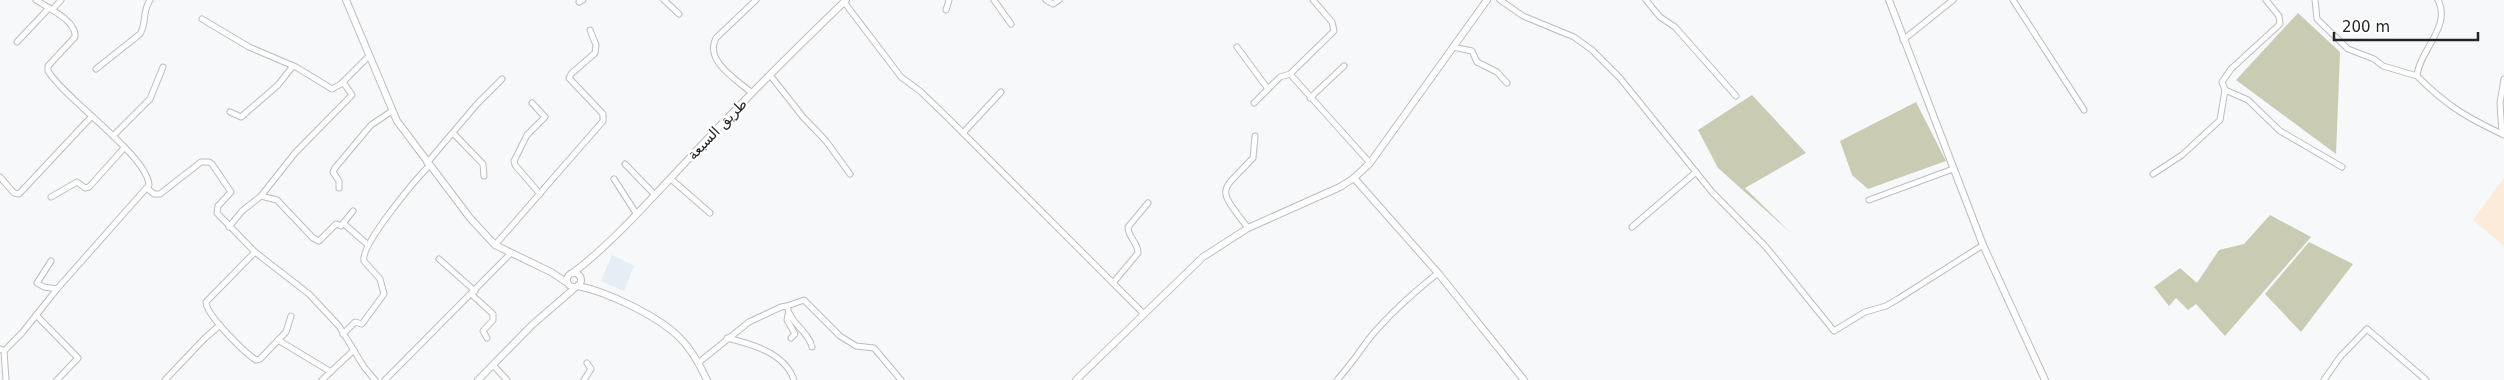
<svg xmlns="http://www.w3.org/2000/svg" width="2504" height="380" font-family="'DejaVu Sans','Noto Naskh Arabic',sans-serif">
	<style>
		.industrial { fill: #fcebd9 }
		.built { fill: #e6edf5 }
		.green { fill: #c9ccb3 }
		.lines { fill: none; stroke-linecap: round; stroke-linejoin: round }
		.minor-casing { stroke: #bcbdbf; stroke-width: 7 }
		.tertiary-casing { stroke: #bcbdbf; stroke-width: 8 }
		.minor { stroke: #fff; stroke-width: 5 }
		.tertiary { stroke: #fff; stroke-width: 6 }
		.labels { text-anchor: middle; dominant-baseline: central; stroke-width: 5; stroke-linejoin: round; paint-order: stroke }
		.street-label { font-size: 14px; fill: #242425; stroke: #fff }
	</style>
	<rect width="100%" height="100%" fill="#f6f8fa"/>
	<!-- industrial -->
	<polygon class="industrial" points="2504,178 2504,246 2473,220"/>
	<!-- built -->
	<polygon class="built" points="612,255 634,266 624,291 601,281"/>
	<!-- green -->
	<g class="green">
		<polygon points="2298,13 2340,52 2336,154 2236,80"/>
		<polygon points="1752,95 1806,153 1745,188 1791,233 1718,168 1698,130"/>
		<polygon points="1916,102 1946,161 1868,189 1852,175 1840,141"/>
		<polygon points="2270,215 2311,237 2225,336 2196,304 2188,310 2176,298 2169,306 2154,287 2180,268 2197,283 2219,250 2244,244"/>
		<polygon points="2309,242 2353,264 2301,332 2265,294"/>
	</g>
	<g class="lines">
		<defs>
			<g id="minor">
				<polyline points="664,0 679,14"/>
				<polyline points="994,0 1011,24"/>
				<polyline points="1046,0 1053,4 1059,0"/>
				<polyline points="1500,0 1523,16 1574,37 1592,50 1620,78 1712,192 1766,247 1834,331 1865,312 1886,306 1898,299 1983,245"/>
				<polyline points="1646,0 1660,17 1675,27 1736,96"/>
				<polyline points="2013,0 2084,110"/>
				<polyline points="2266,0 2279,16 2280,24 2231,69 2222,82 2225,90 2248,100 2280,131 2342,167"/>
				<polyline points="2315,0 2317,19 2348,49 2374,59 2383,66 2417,76"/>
				<path d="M2438,0C2452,26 2419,51 2417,76C2447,106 2466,117 2504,135"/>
				<polyline points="579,2 583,0"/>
				<polyline points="844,2 901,77 920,91 947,117 1144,314"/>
				<polyline points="52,10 61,0"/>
				<polyline points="946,10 949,0"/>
				<polyline points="202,19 249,47 296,67 332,89 341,84 369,56"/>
				<polyline points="1903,40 1953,0"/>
				<polyline points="17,42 49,8"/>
				<polyline points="1237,47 1268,89"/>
				<polyline points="1453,47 1472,51 1477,62 1497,72 1507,83"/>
				<path d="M96,69L140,34C147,23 142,11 150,0"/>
				<polyline points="1290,74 1370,163"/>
				<polyline points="770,75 803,117 826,141 850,174"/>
				<path d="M752,93C737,80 704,61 716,38L756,0"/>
				<polyline points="1310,98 1344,66"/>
				<polyline points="532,103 545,117 527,135 514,161 515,165 540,194"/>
				<polyline points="1254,103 1280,77 1290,74 1334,31 1332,22 1313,0"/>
				<polyline points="230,112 241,117 278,85 293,66"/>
				<polyline points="453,133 483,164 484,176"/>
				<polyline points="963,133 1001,92"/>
				<polyline points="2502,134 2500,103 2504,79"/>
				<polyline points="113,136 150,99 163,67"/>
				<polyline points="427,163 477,104 502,79"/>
				<polyline points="625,164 654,194"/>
				<polyline points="2153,174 2182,155 2220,120 2225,90"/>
				<polyline points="0,177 14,193 19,194 92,116"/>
				<polyline points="614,179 636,213"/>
				<polyline points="671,179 710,213"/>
				<polyline points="339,188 339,181 333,172 335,168 371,125 392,111"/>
				<polyline points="148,189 154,194 160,194 201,162 209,162 212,164 231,192 218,206 217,213 255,252 309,294 339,326 364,367 375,380"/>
				<polyline points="261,196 295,153 352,95 343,82"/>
				<polyline points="51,197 77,182 85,188 89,187 124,148"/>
				<polyline points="1869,200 1953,169"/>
				<polyline points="343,223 367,244"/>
				<polyline points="229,227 242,211 261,196 277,200 313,238 319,241 336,224 341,226 353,211"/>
				<polyline points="1632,227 1696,172"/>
				<path d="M1248,228C1216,186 1219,194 1253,158L1255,136"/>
				<polyline points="495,245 603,121 603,114 569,78 571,74 595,53 596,45 590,30"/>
				<path d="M255,252L206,302C206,315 245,353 256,360L260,359L286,332L291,316"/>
				<polyline points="439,259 475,291"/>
				<polyline points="51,261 37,283 44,287 57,289"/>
				<path d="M1113,283L1138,253C1138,242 1128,238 1128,227L1148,203"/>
				<polyline points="471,294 493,314 493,320 483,331 487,338"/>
				<polyline points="787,306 804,300 840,336 856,346 874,348 901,380"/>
				<polyline points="36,315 78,358 57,380"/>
				<polyline points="788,315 787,320 795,334 791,338"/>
				<path d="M343,334L355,322L362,324L384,294L380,279L364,261C360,245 416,179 429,166"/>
				<path d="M727,338C752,344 785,353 794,380"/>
				<polyline points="278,340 331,372"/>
				<polyline points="0,349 4,351 6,380"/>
				<path d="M4,351L22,333L57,289L149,185C147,155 65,99 48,71V66L75,37C77,21 48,8 36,0"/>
				<path d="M698,363L749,322L781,307L787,306C790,324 808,330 812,347"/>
				<polyline points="493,365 507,380"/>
				<polyline points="165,380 205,338 220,325"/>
				<polyline points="322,380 354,350"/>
				<polyline points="385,380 510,254"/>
				<polyline points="584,380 591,369 587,363"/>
				<path d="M1337,380C1349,367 1358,354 1368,340C1388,315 1413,293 1438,273"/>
				<polyline points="2324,380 2340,357 2367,329 2426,380"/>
			</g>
			<g id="tertiary">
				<polyline points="346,0 397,121 470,218 495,245 551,272 566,282"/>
				<polyline points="1889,0 1983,245 2045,380"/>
				<polyline points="1354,178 1438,273 1524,380"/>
				<path d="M574,272C611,244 650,200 682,166C735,109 790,54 846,0"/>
				<circle cx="574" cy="280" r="7"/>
				<path d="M578,286C608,292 658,316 680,338C692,350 700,365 707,380"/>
				<polyline points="478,380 532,325 576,287"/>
				<polyline points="1076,380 1203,257 1248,228 1340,187 1354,178 1370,163 1487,0"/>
			</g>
		</defs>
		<!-- minor casing -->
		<use href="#minor" class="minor-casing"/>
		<!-- tertiary casing -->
		<use href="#tertiary" class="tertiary-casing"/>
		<!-- minor -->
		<use href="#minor" class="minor"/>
		<!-- tertiary -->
		<use href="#tertiary" class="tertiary"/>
	</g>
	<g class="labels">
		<!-- street labels -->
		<g class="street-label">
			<text transform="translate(717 129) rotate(-46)">طريق السبعة</text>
		</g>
	</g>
	<!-- scale -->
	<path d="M2334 32v8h144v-8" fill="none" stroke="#242425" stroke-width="2.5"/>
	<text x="2342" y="32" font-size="15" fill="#242425" stroke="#ffffff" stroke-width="4" paint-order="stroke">200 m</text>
</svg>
